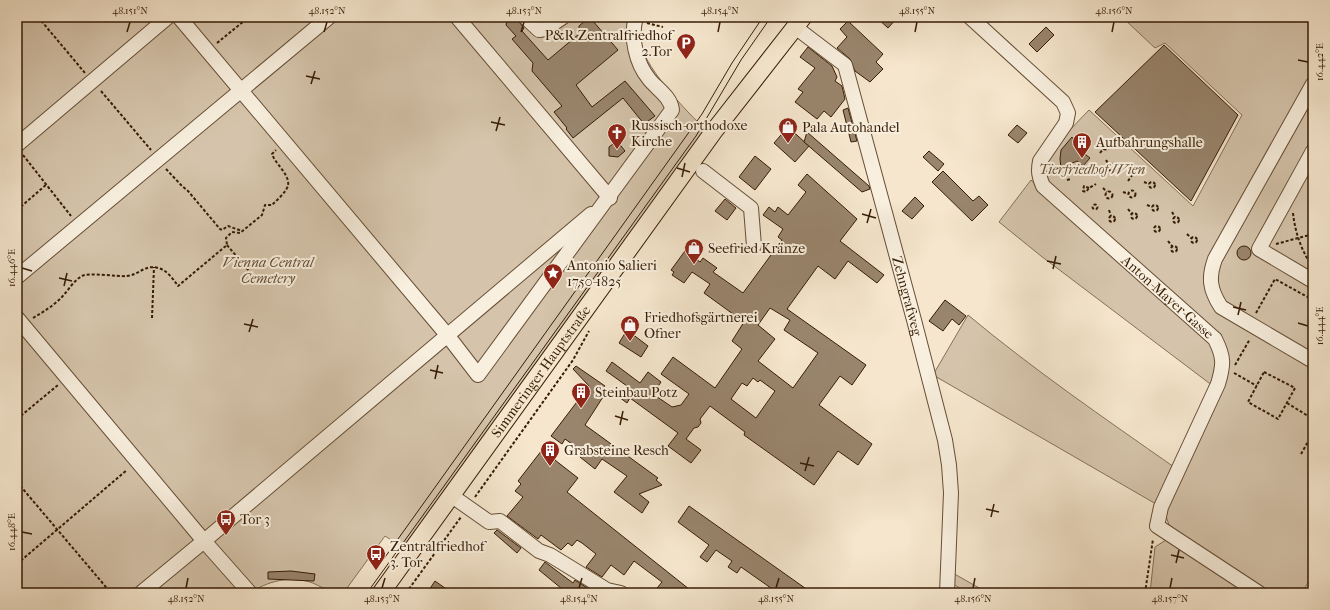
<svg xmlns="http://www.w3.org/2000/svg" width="1330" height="610" font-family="'IM FELL French Canon',serif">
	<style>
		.green { fill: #d5c4ab; stroke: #867058 }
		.building { fill: #99856d; stroke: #361c04; fill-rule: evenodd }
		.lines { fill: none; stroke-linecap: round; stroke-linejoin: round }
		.minor-casing { stroke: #664e36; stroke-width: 16 }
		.major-casing { stroke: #361c04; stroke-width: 19 }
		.path { stroke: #361c04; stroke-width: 2; stroke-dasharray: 3 2; stroke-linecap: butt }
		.minor { stroke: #f8efde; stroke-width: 14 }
		.major { stroke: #f5e6cd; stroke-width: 17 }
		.tram { stroke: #361c04; stroke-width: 1 }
		.ticks { fill: none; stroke: #361c04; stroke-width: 1.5 }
		.labels { text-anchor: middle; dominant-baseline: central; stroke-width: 4; stroke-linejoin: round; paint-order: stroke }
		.poi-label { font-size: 14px; fill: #361c04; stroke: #f8efde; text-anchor: start }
		.park-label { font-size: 14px; font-style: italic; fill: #664e36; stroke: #f8efde }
		.street-label { font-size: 14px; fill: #361c04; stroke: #f8efde }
		.neatline { fill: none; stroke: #361c04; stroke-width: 1.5 }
		.ticks-label { font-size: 10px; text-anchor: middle; fill: #361c04 }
	</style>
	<rect width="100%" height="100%" fill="#f5e6cd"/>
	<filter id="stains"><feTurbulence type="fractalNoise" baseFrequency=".005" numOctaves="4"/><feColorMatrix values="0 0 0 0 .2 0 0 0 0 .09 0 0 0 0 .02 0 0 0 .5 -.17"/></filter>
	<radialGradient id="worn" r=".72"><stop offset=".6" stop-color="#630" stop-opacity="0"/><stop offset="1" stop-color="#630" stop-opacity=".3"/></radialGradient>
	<!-- green -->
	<g class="green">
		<path d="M17,17H642C641,23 639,30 639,36C640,64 687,112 707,131L405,549L385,536L347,588C333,597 324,587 310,582C288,576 268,581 250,593H17Z"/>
		<polygon points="1122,17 1313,17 1313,574 1302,593 1268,593 1181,538 1169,525 1165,513 1227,360 1046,185 1043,168 1064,136 1089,110 1193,206 1242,115 1165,43 1155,48"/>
		<polygon points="1031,180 1215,346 1218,368 1213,386 1041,256 999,222"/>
		<path d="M968,315C1034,370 1104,418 1174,467L1156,504L933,375Z"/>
		<polygon points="1169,538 1254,593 1150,593 1155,547"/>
		<polygon points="951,572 988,593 969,593 951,583"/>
	</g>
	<!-- building -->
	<g class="building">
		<polygon points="508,17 515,17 524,28 522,31 548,60 579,34 579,26 586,20 592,20 618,50 576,85 592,107 625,81 655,116 644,124 623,98 573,138 566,129 567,128 554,112 562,106 532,71 533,63 512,39 516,36 506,25"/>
		<polygon points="876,17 898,17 888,28"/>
		<polygon points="848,21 883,54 876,62 883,69 870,82 855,71 850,59 837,48 847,37 840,29"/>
		<polygon points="1046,27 1054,35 1037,52 1029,44"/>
		<polygon points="1164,45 1238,115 1191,201 1095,112"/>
		<polygon points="808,47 832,66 837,77 835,81 842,86 845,99 831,117 824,111 817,119 795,102 803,92 798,89 815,68 800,57"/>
		<polygon points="848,108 857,141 851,142 843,110"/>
		<polygon points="1017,125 1027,133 1018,143 1008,135"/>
		<polygon points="788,127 809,146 795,162 774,143"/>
		<polygon points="807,132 869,186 870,189 862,192 804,142"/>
		<polygon points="1072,137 1077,148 1090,158 1083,166 1077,161 1061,168 1060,159 1061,150"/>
		<polygon points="617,141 625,151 618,157 609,156 609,147"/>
		<polygon points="929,151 944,164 938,171 923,157"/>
		<polygon points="755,156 771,169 755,190 739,177"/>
		<polygon points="943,171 973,201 979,196 988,205 972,221 932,182"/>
		<path d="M807,174L857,219L840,241L884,275L877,283L848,261L835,279L818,266L787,309L866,365L852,385L840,376L819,405L872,444L858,465L838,451L814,485L744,435L745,432L710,406L700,419L701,423L698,427L694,428L686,439L701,450L691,463L668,446L678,433L630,398L627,403L619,397L627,386L606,371L612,362L640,383L648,372L661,382L653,394L672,407L681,405L689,394L661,374L673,357L715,388L742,349L732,341L744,322L704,293L710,284L692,272L684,283L672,275L674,272L671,270L685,251L700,262L703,258L717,268L713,272L743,293L782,240L778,237L783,229L763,215L769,207L775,212L778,207L788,215L806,192L798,185ZM770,308L790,320L784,330L818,353L793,388L758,361L775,339L758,325ZM753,378L758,382L760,380L775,391L756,418L731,399L742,383L747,386Z"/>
		<polygon points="915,197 924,206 912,219 902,211"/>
		<polygon points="725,199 736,208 727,220 715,211"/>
		<circle cx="1244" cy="253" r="7"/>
		<polygon points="945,300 966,316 959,325 952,319 943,331 929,321"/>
		<polygon points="627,330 648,346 641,357 619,343"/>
		<polygon points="576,366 605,386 599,394 603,397 585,425 658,478 656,480 662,485 639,494 649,502 642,513 614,492 627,476 602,459 595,469 580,457 583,452 565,439 562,444 551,436 589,386 573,369"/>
		<polygon points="542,450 578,478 567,492 694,593 653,593 662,582 634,561 624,575 611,565 602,577 586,567 596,554 582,543 577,540 572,546 568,543 561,550 541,535 538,539 507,516 523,497 515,491 521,484 518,481"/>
		<polygon points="689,506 812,593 778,593 741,567 737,573 728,567 732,561 716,550 707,562 700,557 709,545 678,522"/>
		<polygon points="497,530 521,548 517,553 494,533"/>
		<polygon points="545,562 573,583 575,580 592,591 591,593 567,593 539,570"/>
		<polygon points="291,571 315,574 314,581 268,579 268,572"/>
		<polygon points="435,581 452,593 427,593"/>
	</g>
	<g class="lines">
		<defs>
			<g id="minor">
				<path d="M179,17L448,336L478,375L672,110C671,97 657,89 649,79C636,63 630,37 636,17"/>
				<polyline points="457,17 610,198"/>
				<polyline points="525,17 539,30 545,29 563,17"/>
				<path id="s1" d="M970,17L1063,102L1068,113L1066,123L1040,161C1038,171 1039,177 1043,186L1215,339C1224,357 1224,364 1218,384L1161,507L1157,526L1259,593"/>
				<path id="s2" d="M795,27L845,65L914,320L945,440L949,465L951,493L947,593"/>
				<path d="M1313,84L1215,259C1208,278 1210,290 1221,307L1313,361"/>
				<polyline points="17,145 168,17"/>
				<polyline points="1313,151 1259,249 1313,281"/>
				<polyline points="703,171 751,208 754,246"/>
				<polyline points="17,277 329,17"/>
				<polyline points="17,318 204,541 591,214"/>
				<polyline points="452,496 489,522 500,521 539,551 550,555 607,590 621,593"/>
				<polyline points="141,593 204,541 250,593"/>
			</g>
			<g id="major">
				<path id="s3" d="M381,593L714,131L803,17"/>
			</g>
		</defs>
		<!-- minor casing -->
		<use href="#minor" class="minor-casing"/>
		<!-- major casing -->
		<use href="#major" class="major-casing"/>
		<!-- path -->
		<g class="path">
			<polyline points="38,17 85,73"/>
			<polyline points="647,23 663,27"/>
			<polyline points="217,43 249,17"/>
			<polyline points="101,91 151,150"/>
			<circle cx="1106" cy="146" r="3.5"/>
			<polyline points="1100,153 1104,148"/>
			<polyline points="23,155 71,216"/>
			<polyline points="1106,160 1109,165"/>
			<circle cx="1111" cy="167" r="3.5"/>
			<circle cx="1134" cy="171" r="3.5"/>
			<polyline points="166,169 182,186 188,191 220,229 222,230 228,226 242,231"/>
			<polyline points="1067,180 1071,179"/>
			<polyline points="1128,181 1133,174"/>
			<circle cx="1152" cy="185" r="3"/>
			<polyline points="1144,182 1149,184"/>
			<polyline points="1089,188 1084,186 1083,191 1086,192 1089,188 1096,184"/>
			<polyline points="1103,188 1107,192"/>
			<circle cx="1132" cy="194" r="3.5"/>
			<circle cx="1109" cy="195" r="3.5"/>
			<polyline points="1123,192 1129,194"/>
			<circle cx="1095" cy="207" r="2.5"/>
			<polyline points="1147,205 1152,207"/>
			<circle cx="1155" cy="208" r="3"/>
			<polyline points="1128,209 1132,214"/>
			<polyline points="17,210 47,184"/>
			<polyline points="1109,210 1111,216"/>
			<polyline points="1172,212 1175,217"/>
			<path d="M1293,213C1295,232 1301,249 1311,265"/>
			<circle cx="1134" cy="216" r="3"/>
			<circle cx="1112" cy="219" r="3"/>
			<circle cx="1176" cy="220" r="3"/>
			<circle cx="1157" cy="229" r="3"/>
			<polyline points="1187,234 1191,238"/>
			<circle cx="1194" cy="240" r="3"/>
			<polyline points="1168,241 1172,246"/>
			<polyline points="1276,244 1313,234"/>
			<polyline points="227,245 260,284"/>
			<circle cx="1174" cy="249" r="3"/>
			<polyline points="1256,313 1275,279 1313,300"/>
			<path d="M33,318C43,312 53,306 61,298C68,291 73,281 82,276C88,272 118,277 127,276C139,275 145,264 158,268C167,270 173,279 178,286L227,245L226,238L232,232L240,233L262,215L265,205H272C277,200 284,194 287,188C293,177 275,164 272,154L276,150"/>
			<polyline points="152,318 154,267"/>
			<polyline points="1235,365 1250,339"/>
			<polygon points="1264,372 1295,388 1278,419 1248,402"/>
			<polyline points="1234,373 1257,386"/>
			<polyline points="1287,403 1313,419"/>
			<polyline points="17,419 58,385"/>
			<polyline points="1301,454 1313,433"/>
			<polyline points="17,482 111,593"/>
			<polyline points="475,497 573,360 589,331"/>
			<polyline points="17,564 127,470"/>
			<polyline points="406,593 461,517"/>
			<polyline points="1145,593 1153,539"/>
		</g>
		<!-- minor -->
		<use href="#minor" class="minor"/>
		<!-- major -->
		<use href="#major" class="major"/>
		<!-- tram -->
		<g class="tram">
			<polyline points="383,560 702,114 732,63 763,17"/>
			<polyline points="367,593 696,136 741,60 771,17"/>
		</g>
	</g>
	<!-- ticks -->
	<path class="ticks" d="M127,32L130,22M324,32L327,22M521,32L524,22M718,32L720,22M915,32L917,22M1112,32L1114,22M1298,60L1308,62M306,76L320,79M311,84L315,71M491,122L505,125M496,131L500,117M677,168L690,172M682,177L685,163M862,214L876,218M867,223L871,209M1047,261L1061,264M22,268L32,271M1053,269L1056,256M59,278L72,281M64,286L67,273M1233,307L1246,310M1238,315L1241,302M1298,323L1308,326M244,324L258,327M249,332L253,319M430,370L443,373M435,379L438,365M615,416L628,420M620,425L623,411M800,463L814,466M805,471L809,457M986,509L999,512M991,517L994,504M22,532L32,534M1171,555L1184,558M1176,563L1179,550M186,588L188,578M382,588L385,578M579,588L582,578M776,588L779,578M973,588L975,578M1170,588L1172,578"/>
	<!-- icons -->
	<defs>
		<symbol id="parking-pin" viewBox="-11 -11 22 30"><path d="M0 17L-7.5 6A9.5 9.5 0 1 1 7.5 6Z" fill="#8f2418" stroke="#f8efde"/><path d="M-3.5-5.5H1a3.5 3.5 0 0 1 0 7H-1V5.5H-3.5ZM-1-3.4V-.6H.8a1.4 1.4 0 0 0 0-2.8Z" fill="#fff"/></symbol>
		<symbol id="shop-pin" viewBox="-11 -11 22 30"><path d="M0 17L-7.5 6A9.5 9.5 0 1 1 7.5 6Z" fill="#8f2418" stroke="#f8efde"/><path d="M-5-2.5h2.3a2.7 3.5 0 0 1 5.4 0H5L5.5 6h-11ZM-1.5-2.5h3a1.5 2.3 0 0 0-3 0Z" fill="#fff"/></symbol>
		<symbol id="church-pin" viewBox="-11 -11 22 30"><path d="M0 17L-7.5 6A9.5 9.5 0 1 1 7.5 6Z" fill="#8f2418" stroke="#f8efde"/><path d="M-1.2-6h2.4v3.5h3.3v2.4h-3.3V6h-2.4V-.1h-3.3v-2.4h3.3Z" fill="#fff"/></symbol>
		<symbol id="building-pin" viewBox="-11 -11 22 30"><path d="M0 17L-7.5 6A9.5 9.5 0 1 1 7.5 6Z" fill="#8f2418" stroke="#f8efde"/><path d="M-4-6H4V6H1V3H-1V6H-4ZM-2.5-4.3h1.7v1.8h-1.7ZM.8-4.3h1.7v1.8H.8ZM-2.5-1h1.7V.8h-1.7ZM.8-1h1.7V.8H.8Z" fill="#fff"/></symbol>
		<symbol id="sight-pin" viewBox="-11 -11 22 30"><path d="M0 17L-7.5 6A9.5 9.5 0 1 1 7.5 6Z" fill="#8f2418" stroke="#f8efde"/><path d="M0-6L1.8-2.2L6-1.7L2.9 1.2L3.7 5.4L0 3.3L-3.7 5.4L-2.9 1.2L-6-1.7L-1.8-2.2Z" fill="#fff"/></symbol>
		<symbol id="bus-pin" viewBox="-11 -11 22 30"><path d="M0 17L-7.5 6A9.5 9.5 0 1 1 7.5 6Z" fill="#8f2418" stroke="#f8efde"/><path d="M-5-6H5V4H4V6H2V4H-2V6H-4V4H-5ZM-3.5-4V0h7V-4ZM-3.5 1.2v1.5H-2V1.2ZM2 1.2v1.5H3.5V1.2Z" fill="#fff"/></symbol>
	</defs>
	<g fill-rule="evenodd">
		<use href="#parking-pin" x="675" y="32" width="22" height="30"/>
		<use href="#shop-pin" x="777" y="116" width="22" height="30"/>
		<use href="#church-pin" x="606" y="122" width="22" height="30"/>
		<use href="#building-pin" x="1071" y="131" width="22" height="30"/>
		<use href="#shop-pin" x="683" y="237" width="22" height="30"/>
		<use href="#sight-pin" x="542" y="262" width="22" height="30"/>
		<use href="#shop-pin" x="619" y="314" width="22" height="30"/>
		<use href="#building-pin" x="570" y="381" width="22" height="30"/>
		<use href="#building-pin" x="539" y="439" width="22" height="30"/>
		<use href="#bus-pin" x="215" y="508" width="22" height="30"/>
		<use href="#bus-pin" x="365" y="543" width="22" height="30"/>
	</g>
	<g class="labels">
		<!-- poi labels -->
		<g class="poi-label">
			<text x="672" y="35" text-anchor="end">P&amp;R Zentralfriedhof<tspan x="672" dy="16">2.Tor</tspan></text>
			<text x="631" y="125">Russisch-orthodoxe<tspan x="631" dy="16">Kirche</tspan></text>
			<text x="802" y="127">Pala Autohandel</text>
			<text x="1096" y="142">Aufbahrungshalle</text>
			<text x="708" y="248">Seefried Kränze</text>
			<text x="567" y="265">Antonio Salieri<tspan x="567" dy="16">1750-1825</tspan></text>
			<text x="644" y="317">Friedhofsgärtnerei<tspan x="644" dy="16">Ofner</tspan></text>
			<text x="595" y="392">Steinbau Potz</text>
			<text x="564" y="450">Grabsteine Resch</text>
			<text x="240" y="519">Tor 3</text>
			<text x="390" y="546">Zentralfriedhof<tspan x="390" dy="16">3. Tor</tspan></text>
		</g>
		<!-- park labels -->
		<g class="park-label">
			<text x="1092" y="169">Tierfriedhof Wien</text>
			<text x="268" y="262">Vienna Central<tspan x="268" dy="16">Cemetery</tspan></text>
		</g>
		<!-- street labels -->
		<g class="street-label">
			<text stroke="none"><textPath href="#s2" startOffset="302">Zehngrafweg</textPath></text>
			<text stroke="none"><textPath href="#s1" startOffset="387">Anton-Mayer-Gasse</textPath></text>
			<text stroke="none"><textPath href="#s3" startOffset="273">Simmeringer Hauptstraße</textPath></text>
		</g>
	</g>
	<!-- margin -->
	<rect width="1330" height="610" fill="none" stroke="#f5e6cd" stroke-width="44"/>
	<rect x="22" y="22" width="1286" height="566" class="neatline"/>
	<g class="ticks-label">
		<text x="130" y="14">48.151°N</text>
		<text x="327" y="14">48.152°N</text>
		<text x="524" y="14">48.153°N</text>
		<text x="720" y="14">48.154°N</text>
		<text x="917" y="14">48.155°N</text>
		<text x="1114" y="14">48.156°N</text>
		<text transform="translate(1319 62) rotate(-90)" y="4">16.442°E</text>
		<text transform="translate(11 268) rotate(-90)" y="4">16.446°E</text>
		<text transform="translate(1319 326) rotate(-90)" y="4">16.444°E</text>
		<text transform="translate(11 532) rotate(-90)" y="4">16.448°E</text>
		<text x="186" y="602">48.152°N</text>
		<text x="382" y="602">48.153°N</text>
		<text x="579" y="602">48.154°N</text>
		<text x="776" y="602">48.155°N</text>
		<text x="973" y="602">48.156°N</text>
		<text x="1170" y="602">48.157°N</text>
	</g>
	<rect width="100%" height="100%" filter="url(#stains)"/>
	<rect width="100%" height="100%" fill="url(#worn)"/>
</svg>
